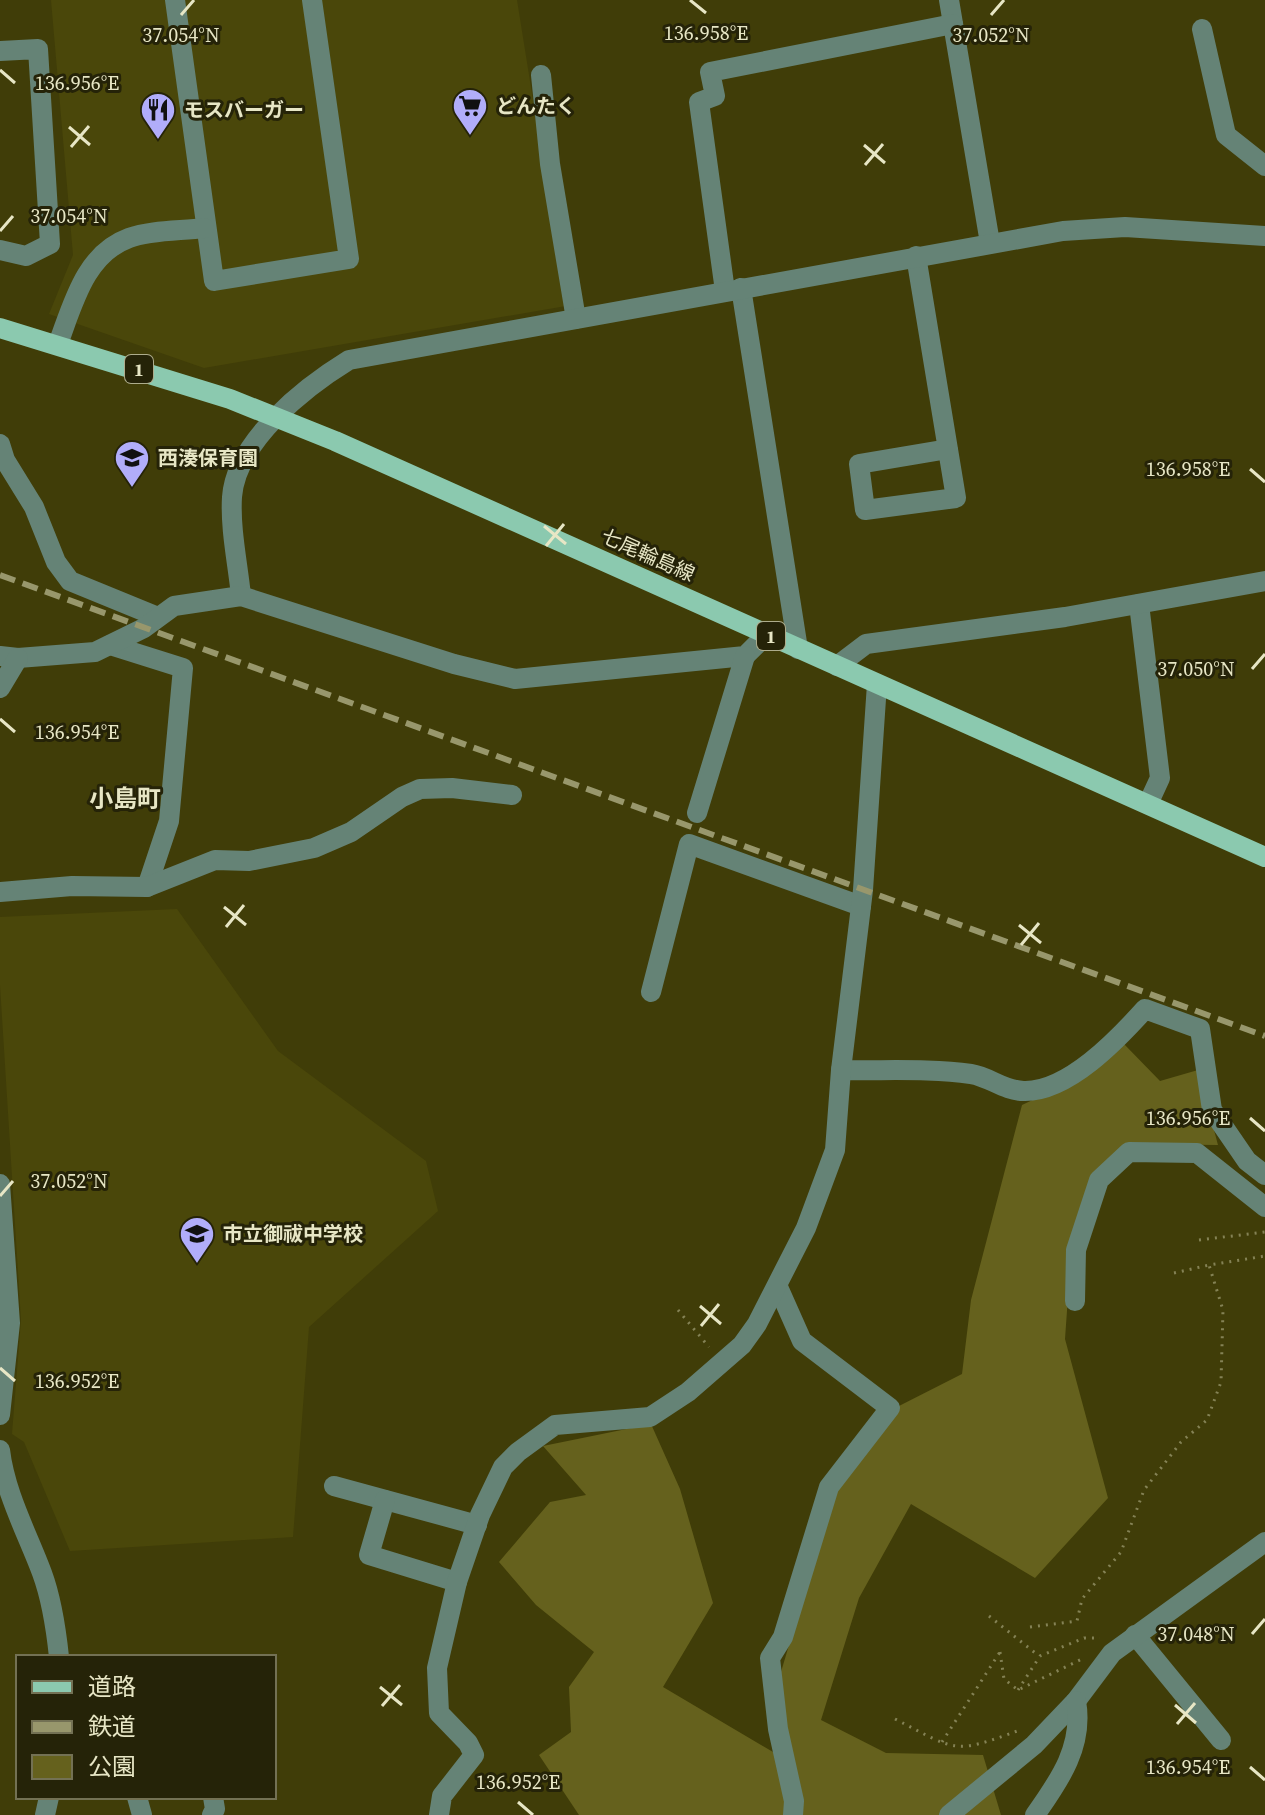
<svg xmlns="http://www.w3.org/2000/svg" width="1265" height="1815" font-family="'Source Serif 4','Noto Sans JP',serif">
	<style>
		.built { fill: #4a470a }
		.green { fill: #65611d }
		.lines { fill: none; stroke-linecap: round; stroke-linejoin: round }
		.path { stroke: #848255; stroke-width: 3; stroke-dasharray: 2 6; stroke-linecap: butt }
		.minor { stroke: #658376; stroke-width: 20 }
		.major { stroke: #8bc9af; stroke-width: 20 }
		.rail { stroke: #98976c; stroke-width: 6; stroke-dasharray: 16 8; stroke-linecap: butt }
		.ticks { fill: none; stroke: #e7e6c5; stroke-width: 3 }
		.labels { text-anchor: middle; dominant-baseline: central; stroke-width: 6; stroke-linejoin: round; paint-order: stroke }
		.shield { fill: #252308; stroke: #adac8c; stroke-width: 2 }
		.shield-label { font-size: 18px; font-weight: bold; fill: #e7e6c5 }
		.poi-label { font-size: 20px; font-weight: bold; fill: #e7e6c5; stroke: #252308; text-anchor: start }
		.street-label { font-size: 20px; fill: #e7e6c5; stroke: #252308 }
		.quarter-label { font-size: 24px; font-weight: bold; fill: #e7e6c5; stroke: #252308 }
		.ticks-label { font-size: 20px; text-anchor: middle; fill: #e7e6c5; stroke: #252308; stroke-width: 6; stroke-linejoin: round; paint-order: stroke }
	</style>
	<rect width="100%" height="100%" fill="#403d08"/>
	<!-- built -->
	<g class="built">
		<polygon points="51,0 517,0 566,306 204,368 49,314 73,255"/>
		<polygon points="177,909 278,1051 426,1161 438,1211 309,1327 293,1537 70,1551 24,1442 12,1434 21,1320 0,985 0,917"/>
	</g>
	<!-- green -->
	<polygon class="green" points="1124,1044 1160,1081 1198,1070 1218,1145 1131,1144 1072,1240 1065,1339 1108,1498 1035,1578 911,1504 859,1598 821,1720 886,1753 983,1755 1001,1815 579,1815 539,1755 571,1732 569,1687 594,1652 536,1605 499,1562 550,1502 586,1495 543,1446 651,1424 680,1489 713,1603 663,1687 790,1762 781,1672 837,1483 897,1407 962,1374 971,1300 1022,1105 1083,1076"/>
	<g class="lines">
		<!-- path -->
		<g class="path">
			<polyline points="1199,1240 1265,1232"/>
			<polyline points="1174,1273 1209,1265"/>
			<polyline points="678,1310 709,1347"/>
			<polyline points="989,1616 1039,1656"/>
			<polyline points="1030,1627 1077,1621 1082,1599 1121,1552 1144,1490 1181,1442 1207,1420 1221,1382 1223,1310 1209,1265 1265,1256"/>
			<polyline points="1000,1652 1004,1679 1018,1690 1082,1659"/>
			<polyline points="1018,1690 1040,1656 1084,1638 1100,1638"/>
			<path d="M895,1719C958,1751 952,1755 1020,1730"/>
			<polyline points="942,1742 1000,1652"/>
		</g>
		<!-- minor -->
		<g class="minor">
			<polyline points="175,0 214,281 349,259 312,0"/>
			<polyline points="949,0 990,243"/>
			<polyline points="1202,29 1226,135 1265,166"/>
			<polyline points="0,51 38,49 50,244 26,256 0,250"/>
			<polyline points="541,75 550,164 576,319"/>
			<polyline points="916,256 956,498 865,510 859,464 948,449"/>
			<polyline points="741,288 798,649"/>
			<polyline points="725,291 699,102 715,96 710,72 953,24"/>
			<path d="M58,344C73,304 85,254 129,238C151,230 181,231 204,228"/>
			<polyline points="0,444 5,460 34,507 56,562 70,581 158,617"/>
			<path d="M241,596C238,565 230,529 232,497C236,441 305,387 349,360L1063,231L1125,227L1265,236"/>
			<polyline points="1139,604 1160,778 1148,804"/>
			<polyline points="110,645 183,668 169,821 147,887"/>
			<polyline points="0,656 18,658 95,652 144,628 174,606 241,596 454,664 515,679 745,656 767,634"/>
			<polyline points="837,666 866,644 1065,617 1265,581"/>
			<polyline points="0,688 18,658"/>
			<polyline points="697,813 745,656"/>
			<polyline points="0,892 72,886 147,887 215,860 249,861 314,848 351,832 402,797 420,789 452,788 512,795"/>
			<polyline points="651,992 689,844 861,906"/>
			<path d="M841,1070C883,1071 930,1068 971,1074C990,1077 1004,1091 1024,1091C1068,1092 1118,1039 1145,1009L1200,1029L1212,1110L1247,1161L1265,1175"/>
			<polyline points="0,1184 10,1323 0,1415"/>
			<polyline points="778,1287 802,1341 890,1408 829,1487 783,1637 770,1658 778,1729 794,1801 793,1815"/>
			<polyline points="1075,1301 1076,1250 1099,1180 1129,1152 1197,1153 1265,1207"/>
			<path d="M0,1450C5,1493 27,1533 42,1573C52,1600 56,1628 59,1657"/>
			<polyline points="334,1486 477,1525"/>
			<polyline points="385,1500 369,1555 457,1582"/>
			<polyline points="1135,1635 1221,1740"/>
			<polyline points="137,1797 142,1815"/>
			<polyline points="45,1815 49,1797"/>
			<polyline points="212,1815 215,1809 213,1797"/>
			<polyline points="439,1815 442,1796 474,1755 468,1743 439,1713 437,1668 457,1582 480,1515 503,1467 518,1452 555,1425 650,1417 688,1392 742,1345 757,1324 806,1228 835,1150 841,1070 863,890 877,684"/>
			<polyline points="949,1815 1034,1745 1076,1701 1112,1653 1265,1542"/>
			<path d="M1035,1815C1060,1780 1084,1745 1076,1701"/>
		</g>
		<!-- major -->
		<polyline class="major" points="0,328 230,399 335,441 1265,857"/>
		<!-- rail -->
		<polyline class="rail" points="0,575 1265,1036"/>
	</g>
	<!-- ticks -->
	<path class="ticks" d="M690,0L706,13M181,15L194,0M991,15L1004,0M0,70L15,83M69,127L90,145M864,145L885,163M71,147L89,126M865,165L883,144M0,231L13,216M1250,469L1265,482M544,526L566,544M546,546L564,524M1252,669L1265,654M0,719L15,732M224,907L246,925M1019,925L1041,943M226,927L244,905M1021,945L1039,923M1250,1118L1265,1131M0,1196L13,1181M700,1306L721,1324M701,1326L719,1304M0,1368L15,1381M1252,1634L1265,1619M380,1687L402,1705M1175,1705L1196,1723M382,1706L400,1685M1177,1724L1195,1703M1250,1767L1265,1780M518,1802L533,1815"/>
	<!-- icons -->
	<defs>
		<symbol id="supermarket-pin" viewBox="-11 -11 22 30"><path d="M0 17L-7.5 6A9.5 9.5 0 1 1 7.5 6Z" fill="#b1adfa" stroke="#252308"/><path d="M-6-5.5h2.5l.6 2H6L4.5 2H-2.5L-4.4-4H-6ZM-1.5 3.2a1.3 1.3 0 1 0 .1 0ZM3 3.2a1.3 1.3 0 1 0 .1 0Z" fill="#111"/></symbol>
		<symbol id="restaurant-pin" viewBox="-11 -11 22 30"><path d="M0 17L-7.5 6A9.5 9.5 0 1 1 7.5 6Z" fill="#b1adfa" stroke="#252308"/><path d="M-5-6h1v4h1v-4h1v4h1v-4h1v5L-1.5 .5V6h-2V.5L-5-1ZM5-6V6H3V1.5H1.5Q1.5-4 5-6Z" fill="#111"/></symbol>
		<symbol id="school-pin" viewBox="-11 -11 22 30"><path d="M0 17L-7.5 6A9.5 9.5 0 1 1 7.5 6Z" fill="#b1adfa" stroke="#252308"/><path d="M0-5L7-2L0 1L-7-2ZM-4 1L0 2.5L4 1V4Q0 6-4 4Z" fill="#111"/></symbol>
	</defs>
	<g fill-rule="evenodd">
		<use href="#supermarket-pin" x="450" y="86" width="40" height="54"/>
		<use href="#restaurant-pin" x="138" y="90" width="40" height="54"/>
		<use href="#school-pin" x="112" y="438" width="40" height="54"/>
		<use href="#school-pin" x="177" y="1214" width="40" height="54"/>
	</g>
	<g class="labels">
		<!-- shield labels -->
		<g class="shield">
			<rect x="125" y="355" width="28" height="28" rx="6"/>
			<rect x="757" y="622" width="28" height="28" rx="6"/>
		</g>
		<g class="shield-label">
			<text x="139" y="369">1</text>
			<text x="771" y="636">1</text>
		</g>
		<!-- poi labels -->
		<g class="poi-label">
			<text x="496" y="106">どんたく</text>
			<text x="184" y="110">モスバーガー</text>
			<text x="158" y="458">西湊保育園</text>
			<text x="223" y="1234">市立御祓中学校</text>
		</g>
		<!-- street labels -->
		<g class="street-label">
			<text transform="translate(648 555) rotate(24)">七尾輪島線</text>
		</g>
		<!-- quarter labels -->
		<g class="quarter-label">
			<text x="125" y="798">小島町</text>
		</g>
	</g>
	<g class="ticks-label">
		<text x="706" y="40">136.958°E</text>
		<text x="181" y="42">37.054°N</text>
		<text x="991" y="42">37.052°N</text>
		<text x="77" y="90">136.956°E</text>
		<text x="69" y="223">37.054°N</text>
		<text x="1188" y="476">136.958°E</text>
		<text x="1196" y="676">37.050°N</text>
		<text x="77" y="739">136.954°E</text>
		<text x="1188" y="1125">136.956°E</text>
		<text x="69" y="1188">37.052°N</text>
		<text x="77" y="1388">136.952°E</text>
		<text x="1196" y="1641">37.048°N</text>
		<text x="1188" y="1774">136.954°E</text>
		<text x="518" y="1789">136.952°E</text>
	</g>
	<!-- legend -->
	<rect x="16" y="1655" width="260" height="144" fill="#252308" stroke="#737154" stroke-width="2"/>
	<rect x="32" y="1681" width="40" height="12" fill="#8bc9af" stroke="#737154" stroke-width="2"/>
	<text x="88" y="1695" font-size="24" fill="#e7e6c5">道路</text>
	<rect x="32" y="1721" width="40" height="12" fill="#98976c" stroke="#737154" stroke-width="2"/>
	<text x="88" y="1735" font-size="24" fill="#e7e6c5">鉄道</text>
	<rect x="32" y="1755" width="40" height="24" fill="#65611d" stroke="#737154" stroke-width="2"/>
	<text x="88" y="1775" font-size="24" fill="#e7e6c5">公園</text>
</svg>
